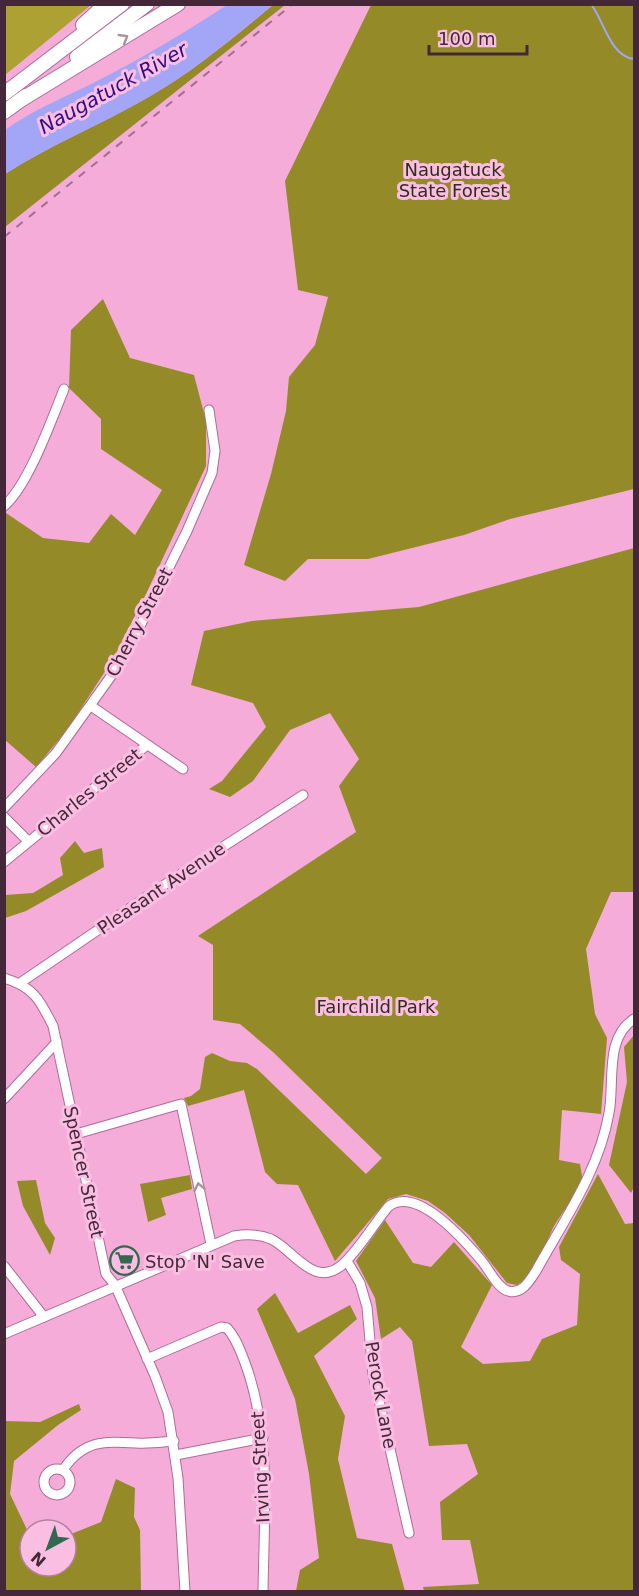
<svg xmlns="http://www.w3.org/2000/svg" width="639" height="1596" font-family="'DejaVu Sans',sans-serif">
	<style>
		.green { fill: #aea134 }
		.forest { fill: #958a28 }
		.water { fill: #a3a5f6 }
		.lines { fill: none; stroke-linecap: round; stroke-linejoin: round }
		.stream { stroke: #a3a5f6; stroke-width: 2 }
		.minor-casing { stroke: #af6b95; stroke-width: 11 }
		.highway-casing { stroke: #af6b95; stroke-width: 16 }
		.minor { stroke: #fff; stroke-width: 9 }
		.highway { stroke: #fff; stroke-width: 14 }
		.rail { stroke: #a26e8e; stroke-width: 2; stroke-dasharray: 8 8; stroke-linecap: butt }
		.oneway { stroke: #a2949c }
		.labels { text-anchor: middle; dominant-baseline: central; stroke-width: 6; stroke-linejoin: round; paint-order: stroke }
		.park-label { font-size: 18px; fill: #302e18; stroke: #fabee2 }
		.street-label { font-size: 18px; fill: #44283a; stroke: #fabee2 }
		.poi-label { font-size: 18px; fill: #44283a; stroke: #fabee2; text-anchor: start }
		.water-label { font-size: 20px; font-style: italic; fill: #2e0d85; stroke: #fabee2 }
	</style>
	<rect width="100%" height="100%" fill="#f5acd8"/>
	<!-- green -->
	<polygon class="green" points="5,4 91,4 91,5 5,75"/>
	<!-- forest -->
	<g class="forest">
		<path d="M273,5H285L5,227V174C50,145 100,125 147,98C193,72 233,38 273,5Z"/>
		<polygon points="371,5 634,5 634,492 634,489 510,519 464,535 368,559 308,559 285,581 244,565 271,474 286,411 289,377 315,345 328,297 298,290 285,181"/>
		<polygon points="103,299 130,358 194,375 206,421 206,466 147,592 113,659 67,730 36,767 5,740 5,514 6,513 43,538 89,543 111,514 135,535 162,490 101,449 101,419 69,388 71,330"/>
		<path d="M634,548V892H611L586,949L595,1014L607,1038L601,1114L562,1110L559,1160L580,1164L583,1182C574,1197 563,1211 554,1226C544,1246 537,1274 517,1285L507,1283L469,1235L445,1213L428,1201L406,1194L388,1199L335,1261L298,1185L277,1184L265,1172L244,1090L188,1106L184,1098L191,1096L200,1089L205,1057L212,1053L230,1061L247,1063L257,1069L366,1174L382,1158L273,1052L240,1024L213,1020V945L198,936L356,832L339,786L359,759L330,713L290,730L253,781L230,797L209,789L222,781L266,727L253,703L191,685L204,631L252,621L419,607Z"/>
		<polygon points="75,841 84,853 102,848 104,867 26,911 5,918 5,895 33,893 63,875 60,858"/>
		<polygon points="634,1035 634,1187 631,1193 609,1165 627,1082 624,1047"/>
		<polygon points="598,1174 625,1224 634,1223 634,1591 424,1591 423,1587 479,1584 470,1540 442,1540 440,1502 478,1474 467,1444 429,1446 412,1341 400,1327 381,1339 375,1298 356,1261 385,1220 413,1263 431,1267 454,1242 492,1285 461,1347 483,1364 530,1361 542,1339 577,1325 580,1274 561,1260 559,1247"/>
		<polygon points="190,1175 192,1189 161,1198 166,1215 148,1222 140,1184"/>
		<polygon points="36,1180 45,1223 55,1238 50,1255 23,1206 17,1181"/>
		<polygon points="275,1293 298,1333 350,1305 357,1319 314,1356 345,1416 338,1459 357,1538 392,1544 405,1591 296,1591 300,1570 319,1558 309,1474 295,1399 257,1309"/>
		<polygon points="79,1404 81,1410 58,1425 14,1461 10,1494 30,1536 30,1566 66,1566 66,1536 101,1522 116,1479 135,1488 134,1517 140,1530 141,1591 5,1591 5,1421 40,1422"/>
	</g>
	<!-- water -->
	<path class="water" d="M227,5H273C232,38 193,72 147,98C100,125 50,145 5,174V130C35,108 71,95 103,78C146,56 187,31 227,5Z"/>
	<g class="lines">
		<!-- stream -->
		<path class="stream" d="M591,4C604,21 610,56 634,59"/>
		<defs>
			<g id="minor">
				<path d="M4,506C28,486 52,419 64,389"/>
				<polyline points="91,706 183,769"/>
				<polyline points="4,808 56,753 114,672 135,636 187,531 212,473 215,451 209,410"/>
				<polyline points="4,817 28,841"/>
				<polyline points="4,862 147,745"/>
				<path d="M4,978C34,987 40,1000 53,1026L106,1274L115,1285L155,1376L168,1412L178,1478L185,1592"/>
				<polyline points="20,983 161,887 303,795"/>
				<polyline points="4,1099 57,1042"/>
				<polyline points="76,1134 181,1104 211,1244"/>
				<polyline points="347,1261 360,1283 367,1307 373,1374 409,1533"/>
				<polyline points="4,1266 44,1317"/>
				<path d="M4,1334L234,1236C247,1234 259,1234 271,1239C294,1250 314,1289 342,1265C358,1251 374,1224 388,1207C416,1184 465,1241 481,1260C489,1269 497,1288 508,1291C522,1295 530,1280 536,1271C564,1220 599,1171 609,1113C615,1082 604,1038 634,1019"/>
				<path d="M147,1359L221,1327L227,1328C236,1338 239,1348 244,1360C272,1433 264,1514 263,1592"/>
				<polyline points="176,1455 263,1438"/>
				<circle cx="57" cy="1482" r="13"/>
				<path d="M63,1470C83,1440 104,1441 136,1443C149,1444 162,1442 174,1441"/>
			</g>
			<g id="highway">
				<polyline points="83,25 106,4"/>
				<polyline points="77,57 147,4"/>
				<polyline points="4,94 122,4"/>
				<polyline points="19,101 178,4"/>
				<polyline points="4,112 26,96"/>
			</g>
		</defs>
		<!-- minor casing -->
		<use href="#minor" class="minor-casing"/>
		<!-- highway casing -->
		<use href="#highway" class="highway-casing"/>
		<!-- minor -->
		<use href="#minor" class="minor"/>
		<!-- highway -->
		<use href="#highway" class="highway"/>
		<!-- rail -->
		<polyline class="rail" points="4,237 293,4"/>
	</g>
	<!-- one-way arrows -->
	<defs><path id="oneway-chevron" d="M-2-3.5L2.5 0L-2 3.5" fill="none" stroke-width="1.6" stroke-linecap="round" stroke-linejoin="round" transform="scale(1.5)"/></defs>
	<g class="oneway">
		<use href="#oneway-chevron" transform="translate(124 38) rotate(-31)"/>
		<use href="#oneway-chevron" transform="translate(199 1187) rotate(-102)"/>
	</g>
	<!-- icons -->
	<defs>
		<symbol id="supermarket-ring" viewBox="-11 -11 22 22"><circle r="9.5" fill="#fabee2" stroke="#31684f" stroke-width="1.5"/><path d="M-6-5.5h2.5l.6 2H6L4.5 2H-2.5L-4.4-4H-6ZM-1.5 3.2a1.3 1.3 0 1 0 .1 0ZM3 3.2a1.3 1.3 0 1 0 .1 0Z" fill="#31684f"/></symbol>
	</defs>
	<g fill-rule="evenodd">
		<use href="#supermarket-ring" x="108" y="1244" width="33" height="33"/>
	</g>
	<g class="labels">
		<!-- park labels -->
		<g class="park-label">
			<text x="453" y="169">Naugatuck<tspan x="453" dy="21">State Forest</tspan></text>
			<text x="376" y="1006">Fairchild Park</text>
		</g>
		<!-- street labels -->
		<g class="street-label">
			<text transform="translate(139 622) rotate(-62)">Cherry Street</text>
			<text transform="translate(89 792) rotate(-39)">Charles Street</text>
			<text transform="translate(161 888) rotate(-34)">Pleasant Avenue</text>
			<text transform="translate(84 1172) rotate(78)">Spencer Street</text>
			<text transform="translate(381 1395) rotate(80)">Perock Lane</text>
			<text transform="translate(260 1467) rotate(-93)">Irving Street</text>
		</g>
		<!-- poi labels -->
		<g class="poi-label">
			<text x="145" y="1261">Stop 'N' Save</text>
		</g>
		<!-- water labels -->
		<g class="water-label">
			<text transform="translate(113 88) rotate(-29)">Naugatuck River</text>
		</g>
	</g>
	<!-- border -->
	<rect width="639" height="1596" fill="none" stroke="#44283a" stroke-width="12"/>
	<!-- north arrow -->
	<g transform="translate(48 1548) rotate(221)"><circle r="28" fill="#fabee2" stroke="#b1829f" stroke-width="1.5"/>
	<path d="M0-4.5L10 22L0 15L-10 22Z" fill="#31684f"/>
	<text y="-9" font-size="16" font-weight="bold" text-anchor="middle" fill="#44283a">N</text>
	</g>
	<!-- scale -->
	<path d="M429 45v9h98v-9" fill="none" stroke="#44283a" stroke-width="3"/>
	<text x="438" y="45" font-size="18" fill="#44283a" stroke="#fabee2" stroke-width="4.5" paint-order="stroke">100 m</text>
</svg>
